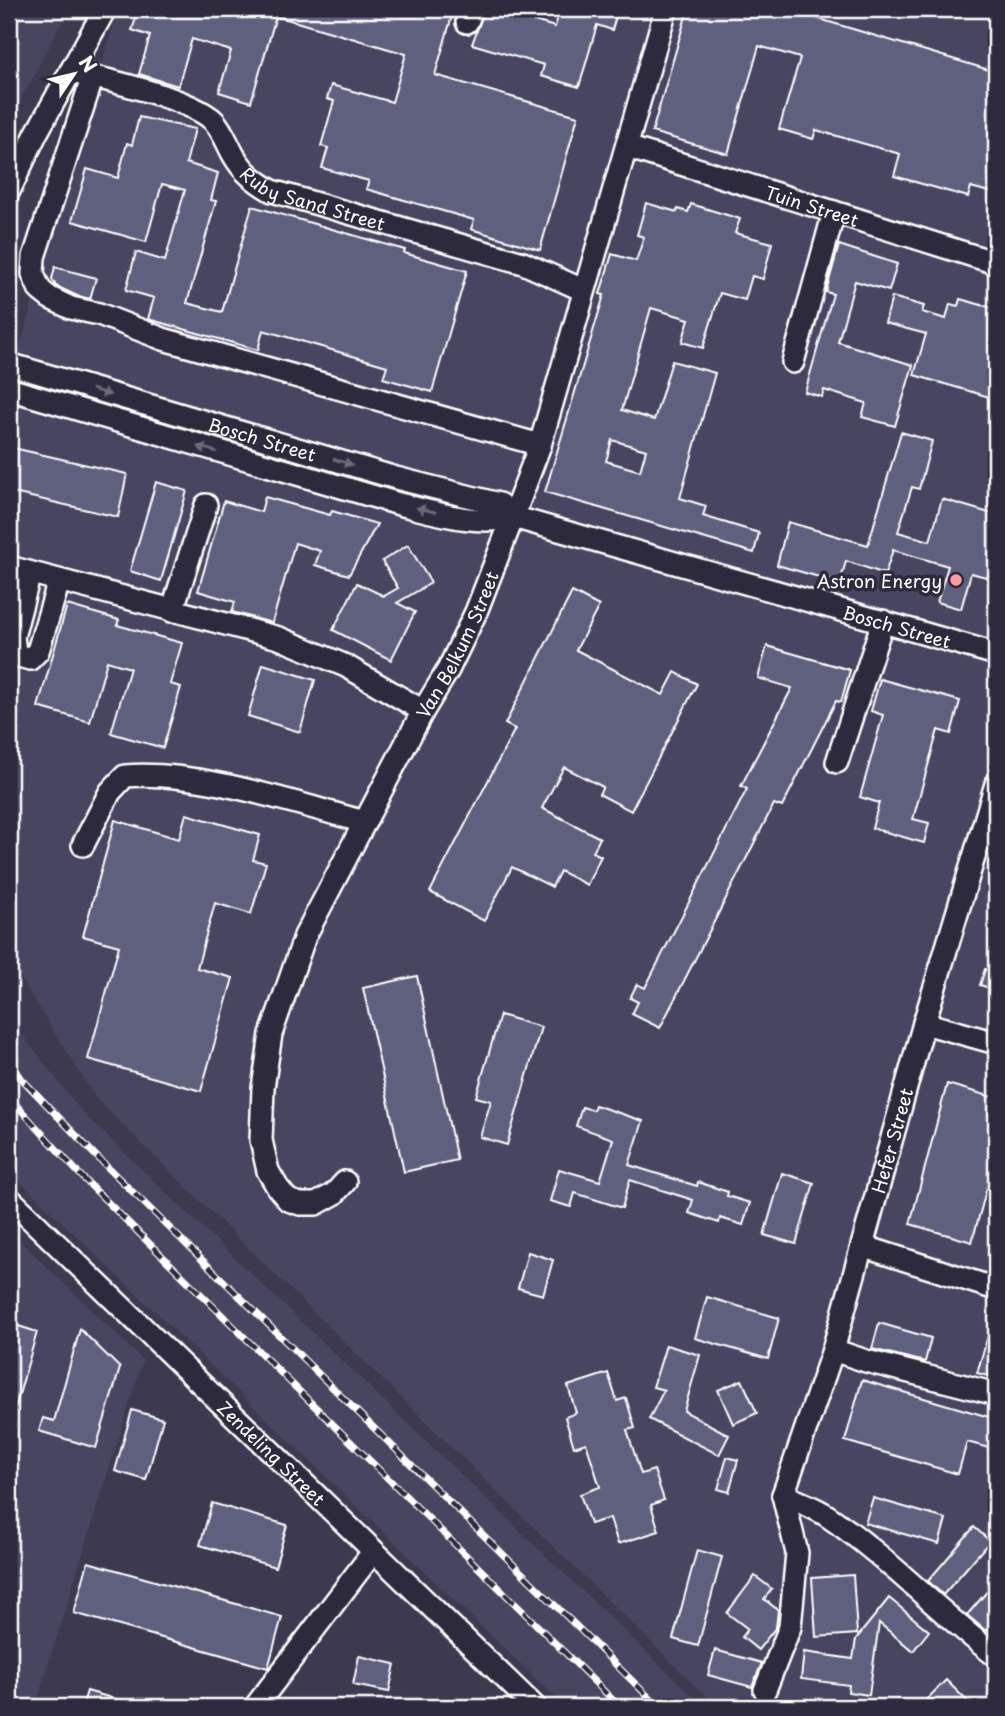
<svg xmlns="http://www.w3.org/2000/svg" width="1005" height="1716" font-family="'Playpen Sans',sans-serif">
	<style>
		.built { fill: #47455e }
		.building { fill: #5e607d; stroke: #fff; stroke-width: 2; fill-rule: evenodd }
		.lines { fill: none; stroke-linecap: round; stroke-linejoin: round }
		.minor-casing { stroke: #fff; stroke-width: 26 }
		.minor { stroke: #2f2a3d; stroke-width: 21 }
		.rail-casing { stroke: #fff; stroke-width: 7 }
		.rail { stroke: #2f2a3d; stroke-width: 4.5; stroke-dasharray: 13; stroke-linecap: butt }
		.oneway { fill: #6d6a77 }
		.poi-dot { fill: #ff9aa2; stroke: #2f2a3d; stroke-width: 2.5 }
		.labels { text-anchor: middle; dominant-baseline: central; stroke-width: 7; stroke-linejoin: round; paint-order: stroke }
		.street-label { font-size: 18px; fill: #fff; stroke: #2f2a3d }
		.poi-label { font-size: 18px; fill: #fff; stroke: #2f2a3d; text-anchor: end }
	</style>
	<rect width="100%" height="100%" fill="#3d3a50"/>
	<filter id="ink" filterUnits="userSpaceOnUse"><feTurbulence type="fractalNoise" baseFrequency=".0143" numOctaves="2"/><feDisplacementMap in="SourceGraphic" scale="14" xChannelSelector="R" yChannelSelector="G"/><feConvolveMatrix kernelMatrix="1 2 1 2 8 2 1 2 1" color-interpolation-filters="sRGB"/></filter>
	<g filter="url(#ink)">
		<!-- built -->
		<g class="built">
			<polygon points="9,9 69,9 9,122"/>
			<polygon points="118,9 996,9 996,1707 717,1707 97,1100 9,960 9,383"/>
			<polygon points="9,1014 17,1028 82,1112 704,1707 565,1707 9,1171"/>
			<polygon points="9,1230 143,1360 35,1707 9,1707"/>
		</g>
		<!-- building -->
		<g class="building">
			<polygon points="139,9 198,9 209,12 210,9 454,9 435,75 578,116 540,250 471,229 474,220 366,189 369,181 322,168 328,148 321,146 334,101 327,99 331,85 392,102 406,54 276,16 251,102 219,92 231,51 192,39 178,86 139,74 150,36 132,30"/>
			<polygon points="485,9 499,9 499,11 555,27 560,9 618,9 612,30 597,25 579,87 541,76 544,65 472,44"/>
			<polygon points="688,9 796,9 796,12 996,72 996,194 971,187 968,197 894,176 900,154 816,130 813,139 779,129 800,58 759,46 728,154 652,132"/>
			<polygon points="139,117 195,129 186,163 218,173 211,200 216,201 187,303 222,312 252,206 405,250 404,253 467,271 432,392 383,378 387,366 263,330 258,350 148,319 154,298 126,290 136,252 165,261 185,190 162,184 146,242 72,221 87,169 118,178 127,143 132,145"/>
			<path d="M646,203L677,212L678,209L688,212L691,204L740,219L735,233L772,243L763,279L752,276L745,300L720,293L703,348L682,342L689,319L651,308L622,410L654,420L672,361L715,373L680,498L706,506L703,516L759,533L754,553L545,492L604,295L600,294L612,254L636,261L644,237L637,235ZM612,440L646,450L640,471L606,461Z"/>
			<polygon points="839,245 897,264 889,291 855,281 838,342 913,365 895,426 862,417 866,403 824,390 822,397 805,392 833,294 826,292"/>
			<polygon points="55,267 96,278 90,299 75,295 56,286 52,279"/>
			<polygon points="892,297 924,306 922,312 946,319 950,304 958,306 960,299 996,309 996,399 914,375 926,334 885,323"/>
			<polygon points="901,432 932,441 919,489 912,487 898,532 930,541 942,499 996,515 996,555 990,578 971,573 961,609 937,602 948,566 893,550 885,574 846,561 840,583 777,565 788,522 868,545"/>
			<polygon points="9,447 127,474 118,517 9,492"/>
			<polygon points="156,482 187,491 161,581 130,571"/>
			<polygon points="265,497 330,515 332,511 377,524 349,575 315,565 320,551 295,543 272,623 232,612 235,602 198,591 224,501 261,512"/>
			<polygon points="408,545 431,583 397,603 415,612 391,660 333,630 357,583 384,596 398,588 382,561"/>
			<polygon points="572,592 599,606 576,650 663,695 675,672 697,684 631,811 599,794 603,787 564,767 542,808 600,838 593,852 601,856 587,885 560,871 552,887 512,867 484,921 430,892 515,729 505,724"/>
			<polygon points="67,605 119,620 117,625 182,643 170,684 181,687 163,748 111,733 130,668 107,661 90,722 38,707"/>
			<polygon points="767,646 850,670 841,702 836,701 782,807 774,804 660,1028 632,1014 638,1002 630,998 637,984 645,988 747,789 741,786 792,688 758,678"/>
			<polygon points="263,664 315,680 300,732 248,716"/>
			<polygon points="880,679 960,701 951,734 938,730 913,819 929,823 924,843 872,828 879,803 860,797 883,715 871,711"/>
			<polygon points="186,814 260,835 253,860 266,863 251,914 215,903 197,968 233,978 201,1091 88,1059 119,946 83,936 115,820 179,839"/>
			<polygon points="985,969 996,973 996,990 980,985"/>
			<polygon points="417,976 457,1160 404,1172 363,988"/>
			<polygon points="500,1015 541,1027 507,1145 480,1137 491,1101 476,1097"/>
			<polygon points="947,1084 996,1098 996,1182 989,1180 972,1242 910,1224"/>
			<polygon points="595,1105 643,1121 629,1165 697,1186 698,1182 728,1192 727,1196 750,1203 743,1225 720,1218 719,1223 689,1213 693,1200 630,1180 622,1208 575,1193 571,1207 550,1201 559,1169 600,1181 613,1139 576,1126 582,1107 593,1110"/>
			<polygon points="782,1173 814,1183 796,1244 764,1235"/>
			<polygon points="528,1252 553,1260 543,1295 518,1288"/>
			<polygon points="707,1297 779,1318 768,1359 695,1338"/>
			<polygon points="993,1319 996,1319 996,1378 977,1373"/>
			<polygon points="9,1323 37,1332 12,1419 9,1419"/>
			<polygon points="879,1323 931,1338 925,1362 872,1349"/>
			<polygon points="80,1329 120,1368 96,1448 39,1431 43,1418 54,1421"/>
			<polygon points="666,1345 700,1355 684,1411 729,1435 719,1455 649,1419 664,1390 653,1387"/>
			<polygon points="608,1373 617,1401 626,1398 635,1428 627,1430 641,1474 654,1470 664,1500 651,1505 659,1531 618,1544 610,1518 590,1524 580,1494 600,1487 586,1443 574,1447 565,1417 576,1413 568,1386"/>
			<polygon points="742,1380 757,1413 733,1424 718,1390"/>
			<polygon points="862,1380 996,1419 996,1450 967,1442 958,1474 845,1441"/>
			<polygon points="132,1410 163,1419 146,1480 115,1471"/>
			<polygon points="727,1457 738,1460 729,1492 718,1489"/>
			<polygon points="873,1498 946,1519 939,1544 865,1523"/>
			<polygon points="212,1503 287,1525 275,1567 200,1545"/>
			<polygon points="974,1527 990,1541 943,1595 928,1581"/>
			<polygon points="697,1550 722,1557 698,1646 673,1639"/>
			<polygon points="88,1562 282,1617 268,1668 74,1613"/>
			<polygon points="853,1575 857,1634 816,1637 812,1578"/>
			<polygon points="755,1576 772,1589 764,1599 778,1610 776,1627 758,1650 742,1637 748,1629 727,1613"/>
			<polygon points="996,1581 996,1619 986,1631 967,1615"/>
			<polygon points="889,1598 929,1631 913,1651 879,1623 869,1695 848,1692 849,1685 801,1679 804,1652 853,1659 856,1639"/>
			<polygon points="715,1650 762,1663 752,1687 708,1675"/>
			<polygon points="359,1656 395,1664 389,1692 353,1685"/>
			<polygon points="946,1680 973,1707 919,1707"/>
			<polygon points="87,1691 133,1704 132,1707 82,1707"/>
		</g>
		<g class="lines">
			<defs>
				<g id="minor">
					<polyline points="467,22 472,9"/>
					<path id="s1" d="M70,72C102,78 192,99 214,121C223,131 227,143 233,154C243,172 255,181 272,191L523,263L583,290"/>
					<polyline points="93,76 34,257 33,274 40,290 50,298 71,308 99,314 163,339 540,445"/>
					<path id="s2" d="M627,147L996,263"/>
					<polyline points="9,191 36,134 105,9"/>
					<polyline points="793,362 834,212"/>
					<path id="s3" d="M9,364L396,478L499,504L513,517L996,654"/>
					<path d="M9,389L399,504C436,513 476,526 513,517"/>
					<polyline points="9,567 279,638 346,666 423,711"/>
					<polyline points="30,573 13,637 15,651 19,656 30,659 38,651 59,581"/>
					<polyline points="172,611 206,505"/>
					<polyline points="837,762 883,621"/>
					<path d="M83,845L110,792L125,776C198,770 293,803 365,822"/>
					<polyline points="924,1023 996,1043"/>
					<path id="s4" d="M345,1182L334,1194L316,1204H300L288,1200L278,1188L268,1171L261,1140L263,1088L271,1034L305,936L423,711L448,670L476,612L513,517L540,445L666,9"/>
					<path id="s5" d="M9,1198L535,1707"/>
					<polyline points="862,1246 996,1289"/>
					<polyline points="833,1350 866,1361 996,1394"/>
					<path id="s6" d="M783,1495L833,1350L924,1023L996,784"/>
					<path d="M783,1495C797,1501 814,1507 826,1515C887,1556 938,1612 996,1656"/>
					<polyline points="765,1690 790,1627 797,1553 783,1495"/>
					<polyline points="255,1707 373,1552"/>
				</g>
			</defs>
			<!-- minor casing -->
			<use href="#minor" class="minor-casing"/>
			<!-- minor -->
			<use href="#minor" class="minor"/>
			<defs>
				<g id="rail">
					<polyline points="9,1062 19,1076 96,1156 659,1707"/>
					<polyline points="9,1097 84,1179 620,1707"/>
				</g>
			</defs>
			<!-- rail casing -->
			<use href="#rail" class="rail-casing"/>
			<!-- rail -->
			<use href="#rail" class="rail"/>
		</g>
		<!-- one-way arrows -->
		<defs><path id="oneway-solid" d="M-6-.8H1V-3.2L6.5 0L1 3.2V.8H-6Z" transform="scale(1.75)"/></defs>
		<g class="oneway">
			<use href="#oneway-solid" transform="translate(101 392) rotate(17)"/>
			<use href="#oneway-solid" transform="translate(207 449) rotate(-164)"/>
			<use href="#oneway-solid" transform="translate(343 462) rotate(17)"/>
			<use href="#oneway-solid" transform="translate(426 510) rotate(-167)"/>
		</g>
	</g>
	<!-- markers -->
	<circle class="poi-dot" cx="956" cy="580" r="7"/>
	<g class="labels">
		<!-- street labels -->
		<g class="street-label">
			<text stroke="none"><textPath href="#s1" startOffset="287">Ruby Sand Street</textPath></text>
			<text stroke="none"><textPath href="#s2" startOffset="194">Tuin Street</textPath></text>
			<text stroke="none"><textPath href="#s3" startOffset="264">Bosch Street</textPath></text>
			<text stroke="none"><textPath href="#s3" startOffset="928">Bosch Street</textPath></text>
			<text stroke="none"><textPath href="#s4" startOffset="672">Van Belkum Street</textPath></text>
			<text stroke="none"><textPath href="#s6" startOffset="371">Hefer Street</textPath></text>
			<text stroke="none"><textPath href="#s5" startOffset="366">Zendeling Street</textPath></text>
		</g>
		<!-- poi labels -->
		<g class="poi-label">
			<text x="942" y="580">Astron Energy</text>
		</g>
	</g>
	<!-- margin -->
	<rect width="1005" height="1716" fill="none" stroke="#2f2a3d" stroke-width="35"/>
	<rect x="18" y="18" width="970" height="1681" fill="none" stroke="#fff" stroke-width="2.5" filter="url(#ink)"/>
	<!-- north arrow -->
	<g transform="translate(74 74) rotate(55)" stroke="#2f2a3d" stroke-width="5" paint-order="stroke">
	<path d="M0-5L12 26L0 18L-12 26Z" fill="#ffffff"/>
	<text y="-10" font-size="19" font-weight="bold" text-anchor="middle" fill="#ffffff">N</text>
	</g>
</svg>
